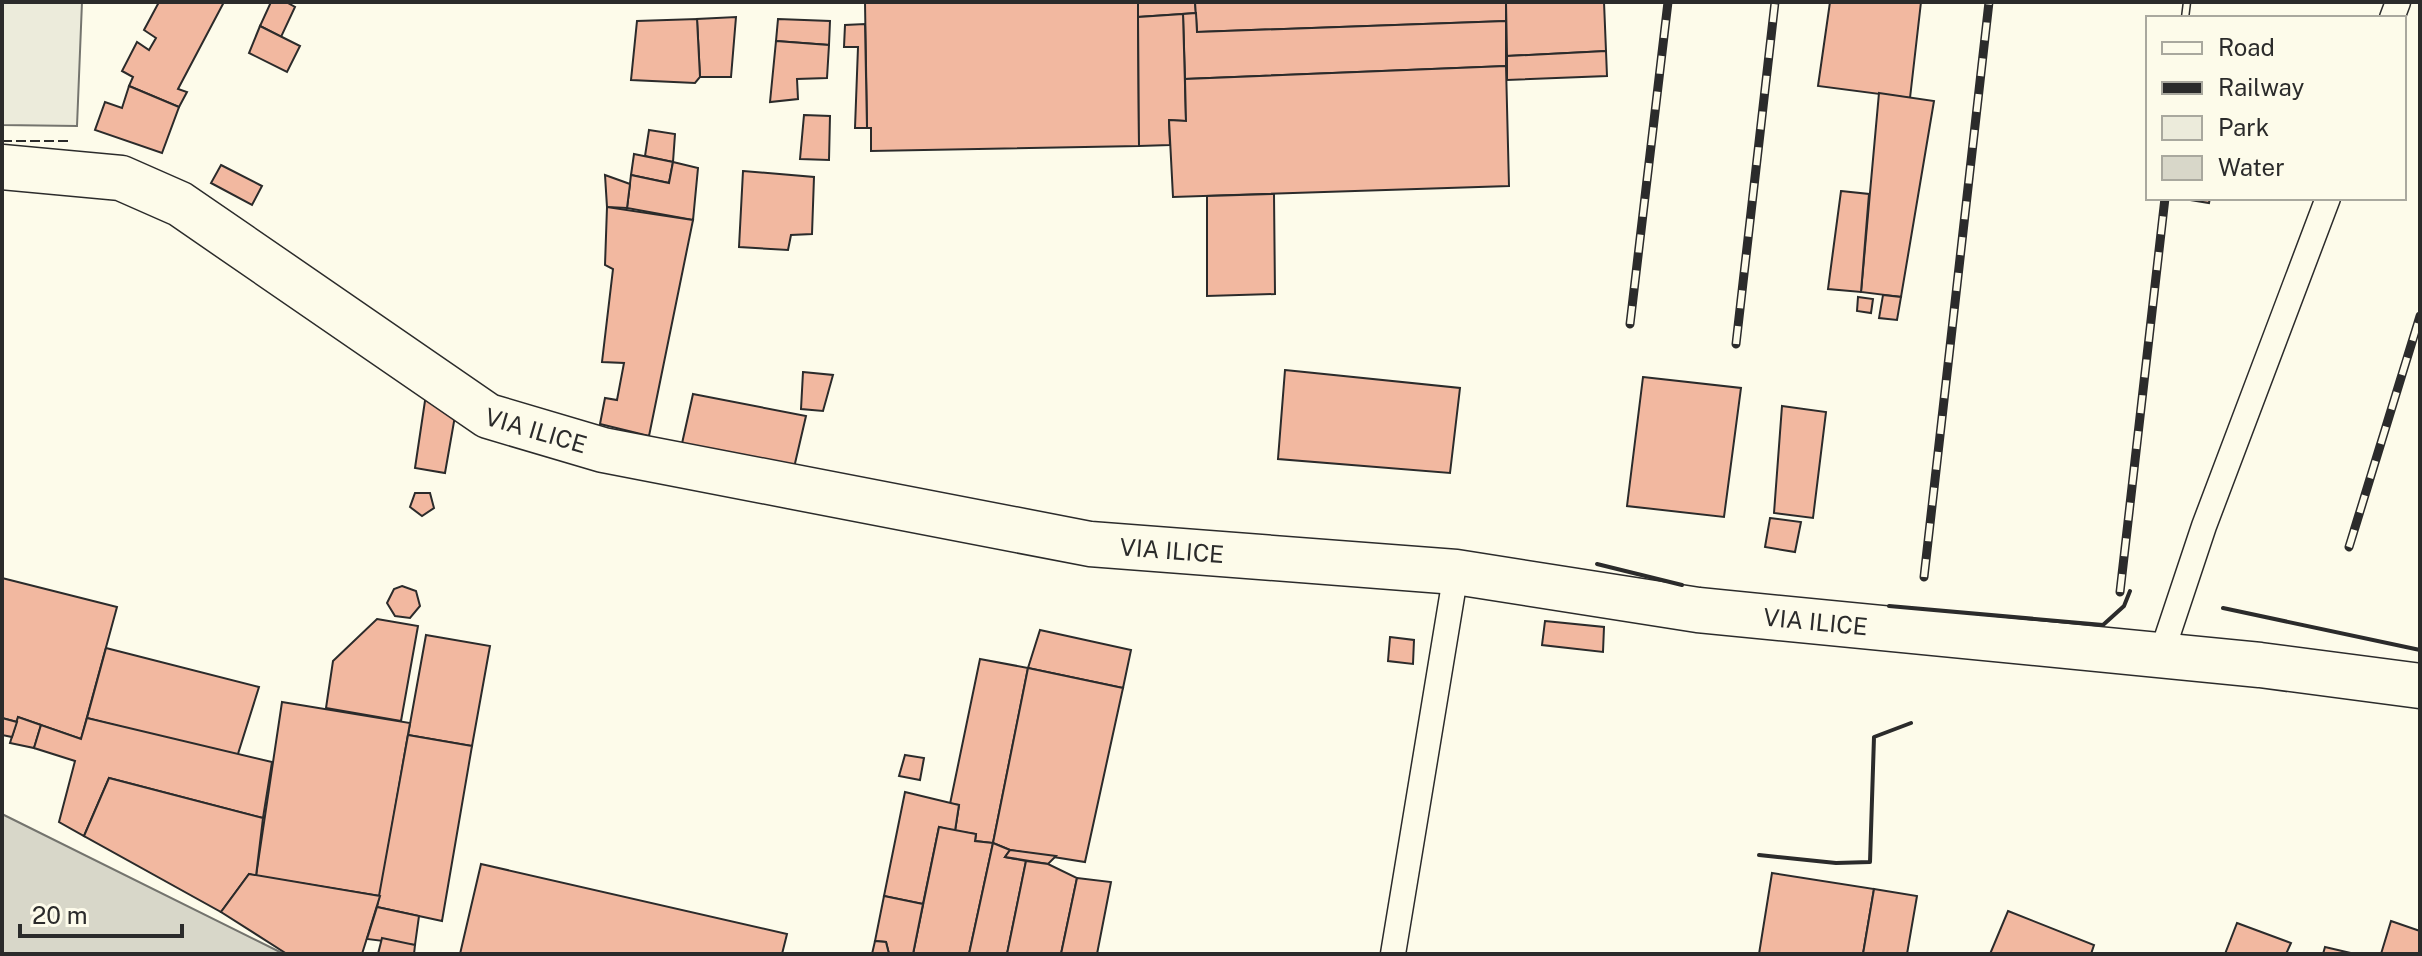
<svg xmlns="http://www.w3.org/2000/svg" width="2422" height="956" font-family="'Public Sans',sans-serif">
	<style>
		.green { fill: #ecebdb; stroke: #74746e; stroke-width: 2 }
		.water { fill: #d8d7c9; stroke: #74746e; stroke-width: 2 }
		.building { fill: #f2b8a0; stroke: #2b2b2b; stroke-width: 2 }
		.lines { fill: none; stroke-linecap: round; stroke-linejoin: round }
		.lane-casing { stroke: #2b2b2b; stroke-width: 27 }
		.street-casing { stroke: #2b2b2b; stroke-width: 47 }
		.lane { stroke: #fdfbea; stroke-width: 24 }
		.street { stroke: #fdfbea; stroke-width: 44 }
		.rail-casing { stroke: #2b2b2b; stroke-width: 9 }
		.rail { stroke: #fdfbea; stroke-width: 6; stroke-dasharray: 18; stroke-linecap: butt }
		.fence { stroke: #2b2b2b; stroke-width: 2; stroke-dasharray: 10 4; stroke-linecap: butt }
		.wall { stroke: #2b2b2b; stroke-width: 4 }
		.labels { text-anchor: middle; dominant-baseline: central; stroke-width: 6; stroke-linejoin: round; paint-order: stroke }
		.street-label { font-size: 24px; fill: #2b2b2b; stroke: #fdfbea }
	</style>
	<rect width="100%" height="100%" fill="#fdfbea"/>
	<!-- green -->
	<polygon class="green" points="2,2 82,2 77,126 2,125"/>
	<!-- water -->
	<polygon class="water" points="2,814 284,954 2,954"/>
	<!-- building -->
	<g class="building">
		<polygon points="159,2 224,2 178,89 187,92 179,107 129,86 133,77 122,71 137,42 149,50 156,38 144,30"/>
		<polygon points="271,2 286,2 295,7 281,37 260,26"/>
		<polygon points="865,2 1138,2 1139,146 871,151 871,128 867,128"/>
		<polygon points="1138,2 1195,2 1196,13 1138,17"/>
		<polygon points="1195,2 1506,2 1506,21 1197,32"/>
		<polygon points="1506,2 1604,2 1606,51 1507,56"/>
		<polygon points="1830,2 1921,2 1910,98 1818,86"/>
		<polygon points="1196,13 1197,32 1506,21 1506,66 1185,79 1183,14"/>
		<polygon points="1183,14 1186,121 1169,120 1170,145 1139,146 1138,17"/>
		<polygon points="736,17 731,77 700,77 697,19"/>
		<polygon points="697,19 700,77 695,83 631,80 637,21"/>
		<polygon points="778,19 830,21 829,45 776,41"/>
		<polygon points="865,24 867,128 855,128 858,47 844,47 845,25"/>
		<polygon points="260,26 300,46 287,72 249,53"/>
		<polygon points="776,41 829,45 827,78 797,79 798,99 770,102"/>
		<polygon points="1606,51 1607,76 1507,80 1507,56"/>
		<polygon points="1506,66 1509,186 1173,197 1169,120 1186,121 1185,79"/>
		<polygon points="129,86 179,107 162,153 95,130 105,102 122,108"/>
		<polygon points="1879,93 1934,101 1901,297 1861,292"/>
		<polygon points="804,115 830,116 829,160 800,159"/>
		<polygon points="649,130 675,134 673,162 645,156"/>
		<polygon points="634,154 673,162 669,183 631,175"/>
		<polygon points="673,162 698,168 693,220 627,208 631,175 669,183"/>
		<polygon points="221,165 262,186 252,205 211,183"/>
		<polygon points="743,171 814,177 812,234 791,235 788,250 739,247"/>
		<polygon points="605,175 630,184 627,208 607,207"/>
		<polygon points="1841,191 1869,194 1861,292 1828,289"/>
		<polygon points="1274,194 1275,294 1207,296 1207,196"/>
		<polygon points="2178,198 2210,198 2209,203"/>
		<polygon points="607,207 693,220 649,436 600,424 605,398 617,400 624,363 602,362 613,269 605,265"/>
		<polygon points="1883,295 1901,297 1897,320 1879,318"/>
		<polygon points="1858,297 1873,299 1871,313 1857,311"/>
		<polygon points="1285,370 1460,388 1450,473 1278,459"/>
		<polygon points="803,372 833,375 823,411 801,409"/>
		<polygon points="1643,377 1741,388 1724,517 1627,506"/>
		<polygon points="426,394 455,416 445,473 415,468"/>
		<polygon points="693,394 806,416 793,472 681,448"/>
		<polygon points="1782,406 1826,412 1813,518 1774,513"/>
		<polygon points="415,493 430,493 434,508 422,516 410,507"/>
		<polygon points="1770,518 1801,522 1795,552 1765,547"/>
		<polygon points="2,578 117,607 81,739 18,717 17,722 2,718"/>
		<polygon points="402,586 416,591 420,606 410,618 395,616 387,603 394,589"/>
		<polygon points="377,619 418,626 401,721 326,708 333,661"/>
		<polygon points="1545,621 1604,627 1603,652 1542,645"/>
		<polygon points="1040,630 1131,650 1123,688 1028,668"/>
		<polygon points="426,635 490,646 472,746 408,735"/>
		<polygon points="1390,637 1414,640 1413,664 1388,661"/>
		<polygon points="106,648 259,687 237,757 87,718"/>
		<polygon points="980,659 1028,668 993,843 975,841 976,834 955,831 959,805 950,804"/>
		<polygon points="1028,668 1123,688 1085,862 1010,850 993,843"/>
		<polygon points="282,702 410,723 380,896 256,876"/>
		<polygon points="18,717 41,725 34,748 10,743"/>
		<polygon points="2,718 17,722 12,737 2,735"/>
		<polygon points="87,718 272,762 263,818 109,778 84,836 59,822 75,761 34,748 41,725 81,739"/>
		<polygon points="408,735 472,746 442,921 377,907"/>
		<polygon points="905,755 924,758 920,780 899,776"/>
		<polygon points="109,778 263,818 256,876 249,874 221,912 84,836"/>
		<polygon points="905,792 959,805 955,831 939,827 923,904 884,896"/>
		<polygon points="939,827 976,834 975,841 993,843 969,954 913,954"/>
		<polygon points="993,843 1010,850 1005,857 1026,861 1007,954 969,954"/>
		<polygon points="1010,850 1056,856 1048,864 1005,857"/>
		<polygon points="1026,861 1048,864 1077,878 1061,954 1007,954"/>
		<polygon points="481,864 787,934 782,954 460,954"/>
		<polygon points="1772,873 1874,889 1863,954 1759,954"/>
		<polygon points="249,874 380,896 362,954 287,954 221,912"/>
		<polygon points="1077,878 1111,882 1097,954 1061,954"/>
		<polygon points="1874,889 1917,896 1907,954 1863,954"/>
		<polygon points="884,896 923,904 913,954 889,954 886,942 875,941"/>
		<polygon points="377,907 419,916 415,945 367,939"/>
		<polygon points="2008,911 2094,945 2091,954 1990,954"/>
		<polygon points="2391,921 2420,931 2420,954 2381,954"/>
		<polygon points="2237,923 2291,943 2286,954 2225,954"/>
		<polygon points="382,938 415,945 414,954 378,954"/>
		<polygon points="875,941 886,942 889,954 872,954"/>
		<polygon points="2325,947 2355,954 2323,954"/>
	</g>
	<g class="lines">
		<defs>
			<g id="lane">
				<polyline points="2392,18 2398,2"/>
				<polyline points="2161,655 2204,526 2328,198"/>
				<polyline points="1393,954 1456,572"/>
			</g>
			<g id="street">
				<path id="s1" d="M2,167L121,178L180,204L488,416L603,450L1090,544L1456,572L1698,610L2260,665L2420,686"/>
			</g>
		</defs>
		<!-- lane casing -->
		<use href="#lane" class="lane-casing"/>
		<!-- street casing -->
		<use href="#street" class="street-casing"/>
		<!-- lane -->
		<use href="#lane" class="lane"/>
		<!-- street -->
		<use href="#street" class="street"/>
		<defs>
			<g id="rail">
				<polyline points="2185,18 2187,2"/>
				<polyline points="1630,324 1668,2"/>
				<polyline points="1736,344 1775,2"/>
				<polyline points="2349,547 2420,316"/>
				<polyline points="1924,577 1989,2"/>
				<polyline points="2120,592 2165,198"/>
			</g>
		</defs>
		<!-- rail casing -->
		<use href="#rail" class="rail-casing"/>
		<!-- rail -->
		<use href="#rail" class="rail"/>
		<!-- fence -->
		<polyline class="fence" points="2,141 72,141"/>
		<!-- wall -->
		<g class="wall">
			<polyline points="1597,564 1682,585"/>
			<polyline points="1889,606 2103,625 2124,606 2130,591"/>
			<polyline points="2223,608 2420,650"/>
			<polyline points="1759,855 1836,863 1870,862 1874,737 1911,723"/>
		</g>
	</g>
	<g class="labels">
		<!-- street labels -->
		<g class="street-label">
			<text stroke="none"><textPath href="#s1" startOffset="608">VIA ILICE</textPath></text>
			<text stroke="none"><textPath href="#s1" startOffset="1256">VIA ILICE</textPath></text>
			<text stroke="none"><textPath href="#s1" startOffset="1904">VIA ILICE</textPath></text>
		</g>
	</g>
	<!-- border -->
	<rect width="2422" height="956" fill="none" stroke="#2b2b2b" stroke-width="8"/>
	<!-- legend -->
	<rect x="2146" y="16" width="260" height="184" fill="#fdfbea" stroke="#a9a89e" stroke-width="2"/>
	<rect x="2162" y="42" width="40" height="12" fill="#fdfbea" stroke="#a9a89e" stroke-width="2"/>
	<text x="2218" y="56" font-size="24" fill="#2b2b2b">Road</text>
	<rect x="2162" y="82" width="40" height="12" fill="#2b2b2b" stroke="#a9a89e" stroke-width="2"/>
	<text x="2218" y="96" font-size="24" fill="#2b2b2b">Railway</text>
	<rect x="2162" y="116" width="40" height="24" fill="#ecebdb" stroke="#a9a89e" stroke-width="2"/>
	<text x="2218" y="136" font-size="24" fill="#2b2b2b">Park</text>
	<rect x="2162" y="156" width="40" height="24" fill="#d8d7c9" stroke="#a9a89e" stroke-width="2"/>
	<text x="2218" y="176" font-size="24" fill="#2b2b2b">Water</text>
	<!-- scale -->
	<path d="M20 924v12h162v-12" fill="none" stroke="#2b2b2b" stroke-width="4"/>
	<text x="32" y="924" font-size="24" fill="#2b2b2b" stroke="#fdfbea" stroke-width="6" paint-order="stroke">20 m</text>
</svg>
